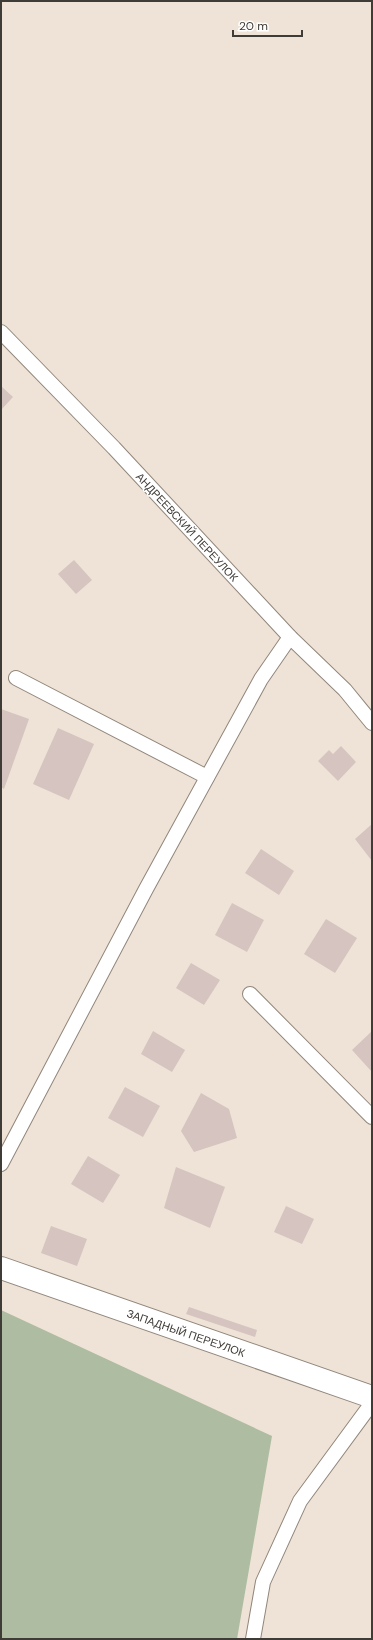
<svg xmlns="http://www.w3.org/2000/svg" width="373" height="1640" font-family="'DM Sans',sans-serif">
	<style>
		.green { fill: #aebca1 }
		.building { fill: #d5c4bf }
		.lines { fill: none; stroke-linecap: round; stroke-linejoin: round }
		.lane-casing { stroke: #91867b; stroke-width: 16 }
		.street-casing { stroke: #91867b; stroke-width: 24 }
		.lane { stroke: #fff; stroke-width: 14 }
		.street { stroke: #fff; stroke-width: 22 }
		.labels { text-anchor: middle; dominant-baseline: central; stroke-width: 3; stroke-linejoin: round; paint-order: stroke }
		.street-label { font-size: 11px; fill: #3f3b36; stroke: #fff }
	</style>
	<rect width="100%" height="100%" fill="#efe3d7"/>
	<!-- green -->
	<polygon class="green" points="1,1310 272,1436 237,1639 1,1639"/>
	<!-- building -->
	<g class="building">
		<polygon points="1,386 13,397 1,410"/>
		<polygon points="74,560 92,580 76,594 58,574"/>
		<polygon points="1,709 29,719 4,789 1,787"/>
		<polygon points="58,728 94,744 69,800 33,784"/>
		<polygon points="341,746 356,762 338,781 318,761 329,750 333,754"/>
		<polygon points="372,824 372,861 355,839"/>
		<polygon points="261,849 294,871 279,895 245,873"/>
		<polygon points="232,903 264,920 247,952 215,935"/>
		<polygon points="326,919 357,938 335,973 304,954"/>
		<polygon points="191,963 220,980 204,1005 176,988"/>
		<polygon points="153,1031 185,1050 172,1072 141,1054"/>
		<polygon points="372,1031 372,1072 352,1050"/>
		<polygon points="125,1087 160,1106 143,1137 108,1118"/>
		<polygon points="201,1093 229,1109 237,1138 194,1152 181,1131"/>
		<polygon points="88,1156 120,1175 103,1203 71,1184"/>
		<polygon points="176,1167 225,1187 210,1228 164,1208"/>
		<polygon points="286,1206 314,1219 302,1244 274,1232"/>
		<polygon points="51,1226 87,1239 77,1266 41,1253"/>
		<polygon points="189,1307 257,1330 255,1337 186,1314"/>
	</g>
	<g class="lines">
		<defs>
			<g id="lane">
				<polyline points="1,332 114,448 290,637 345,690 372,723"/>
				<polyline points="16,678 207,777"/>
				<polyline points="250,994 372,1117"/>
				<polyline points="1,1164 146,889 261,679 290,637"/>
				<polyline points="253,1639 263,1582 300,1501 372,1403"/>
			</g>
			<polyline id="street" points="1,1268 372,1397"/>
		</defs>
		<!-- lane casing -->
		<use href="#lane" class="lane-casing"/>
		<!-- street casing -->
		<use href="#street" class="street-casing"/>
		<!-- lane -->
		<use href="#lane" class="lane"/>
		<!-- street -->
		<use href="#street" class="street"/>
	</g>
	<g class="labels">
		<!-- street labels -->
		<g class="street-label">
			<text transform="translate(187 527) rotate(47)">АНДРЕЕВСКИЙ ПЕРЕУЛОК</text>
			<text transform="translate(186 1333) rotate(19)">ЗАПАДНЫЙ ПЕРЕУЛОК</text>
		</g>
	</g>
	<!-- border -->
	<rect width="373" height="1640" fill="none" stroke="#3f3b36" stroke-width="4"/>
	<!-- scale -->
	<path d="M233 30v6h69v-6" fill="none" stroke="#3f3b36" stroke-width="2"/>
	<text x="239" y="30" font-size="12" fill="#3f3b36" stroke="#ffffff" stroke-width="3" paint-order="stroke">20 m</text>
</svg>
